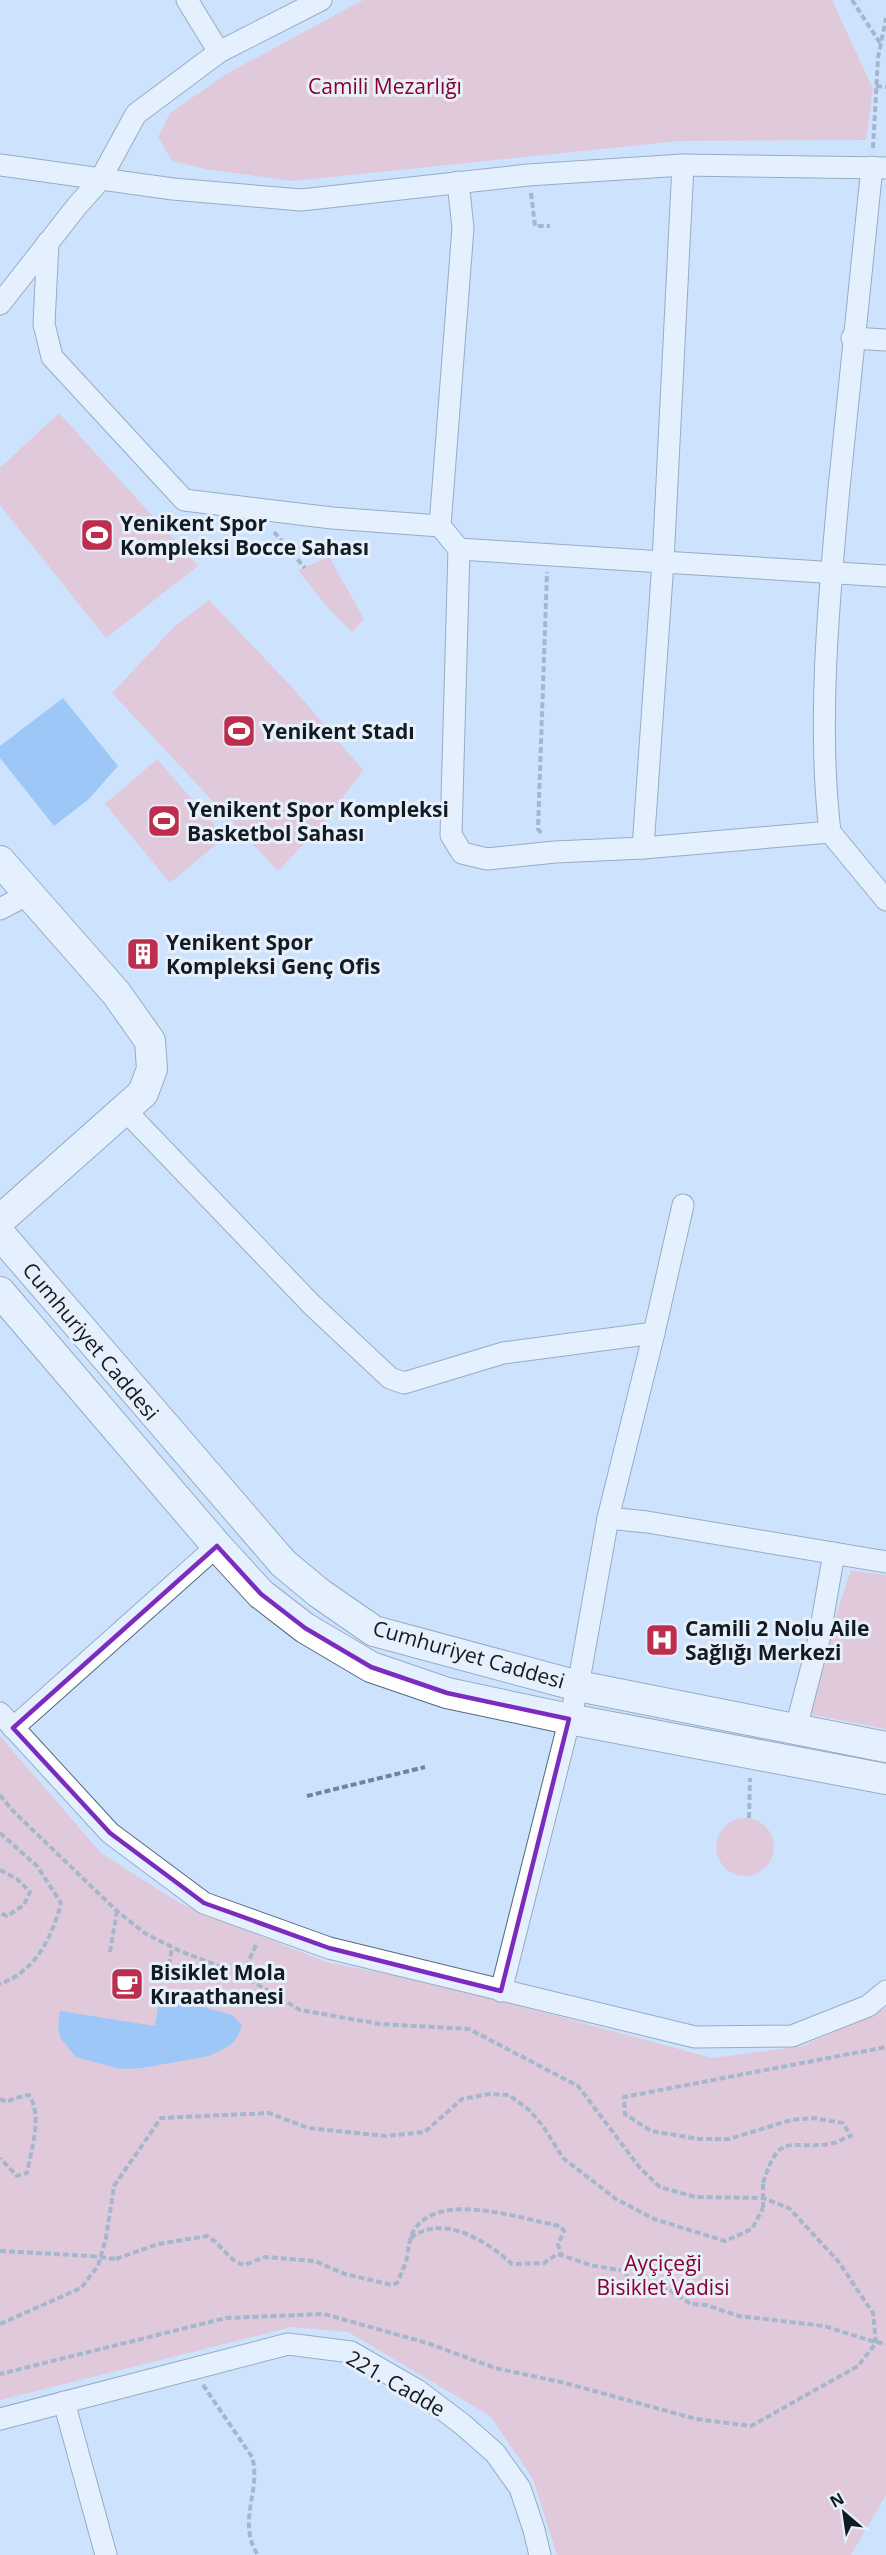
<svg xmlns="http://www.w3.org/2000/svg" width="886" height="2555" font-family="'Open Sans',sans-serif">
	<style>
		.green { fill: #f5a9b0 }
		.water { fill: #61a5f0 }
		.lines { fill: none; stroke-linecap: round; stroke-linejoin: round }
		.street-casing { stroke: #54687e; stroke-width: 23 }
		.secondary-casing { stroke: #54687e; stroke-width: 32 }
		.path { stroke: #738294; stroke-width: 4; stroke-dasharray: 6 3; stroke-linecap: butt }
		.street { stroke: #fff; stroke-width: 21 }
		.secondary { stroke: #fff; stroke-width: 30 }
		.path-bridge { stroke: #738294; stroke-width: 4; stroke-dasharray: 6 3; stroke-linecap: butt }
		.marked { fill: none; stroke: #7b2cbf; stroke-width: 4.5; stroke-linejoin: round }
		.labels { text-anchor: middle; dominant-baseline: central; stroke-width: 6; stroke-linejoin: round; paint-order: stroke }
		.park-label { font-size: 21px; fill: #88002d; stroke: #e6effa }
		.poi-label { font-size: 21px; font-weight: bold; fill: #121a23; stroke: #e6effa; text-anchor: start }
		.street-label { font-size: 21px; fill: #121a23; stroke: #e6effa }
	</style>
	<rect width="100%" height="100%" fill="#cde3fd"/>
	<!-- green -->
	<g class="green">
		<polygon points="363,0 832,0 873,89 866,140 679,141 293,181 205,169 172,161 158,137 170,113 228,73"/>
		<polygon points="59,413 198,566 106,638 0,505 0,468"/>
		<polygon points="329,557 364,619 352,632 328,608 298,570"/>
		<polygon points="209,600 292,687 363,770 325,822 278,871 112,693 175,626"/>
		<polygon points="157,759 225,837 170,883 105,804"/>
		<polygon points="851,1570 886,1575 886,1729 808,1714 823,1655"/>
		<polygon points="0,1736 101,1853 181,1904 326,1962 443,1985 712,2058 803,2046 886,2008 886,2495 851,2555 557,2555 533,2479 490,2416 348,2332 292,2327 0,2400"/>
		<circle cx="745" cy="1847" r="29"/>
	</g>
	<!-- water -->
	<g class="water">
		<polygon points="63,698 118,766 89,799 54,826 0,758 0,746"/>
		<polygon points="160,1995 232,2015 242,2025 238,2036 231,2045 209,2056 142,2068 120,2069 76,2057 61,2039 58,2029 60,2011 155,2026"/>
	</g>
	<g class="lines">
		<defs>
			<g id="street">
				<polyline points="187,0 219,52"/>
				<polyline points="0,165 173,189 301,200 528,175 683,165 886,168"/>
				<polyline points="683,165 663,562 886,576"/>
				<polyline points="48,242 44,324 52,357 184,500 332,518 440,526 459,549 663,562 643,848 830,832"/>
				<polyline points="0,304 77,206 100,180 136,114 219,52 321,0"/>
				<polyline points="852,338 886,340"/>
				<polyline points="440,526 463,228 458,182"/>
				<polyline points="459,549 451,835 462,853 487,859 555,852 643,848"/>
				<path d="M830,832C817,722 829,598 839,488C849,381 860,274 872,167"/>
				<polyline points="830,832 886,900"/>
				<polyline points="0,909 29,894"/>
				<polyline points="124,1109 312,1305 390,1378 404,1383 503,1353 654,1333"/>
				<polyline points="608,1518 654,1333 683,1205"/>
				<polyline points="0,1713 110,1833 204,1903 329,1948 695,2037 792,2036 868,2006 886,1991"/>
				<polyline points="13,1728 217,1546"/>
				<polyline points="796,1728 819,1639 834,1553"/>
				<polyline points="501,1991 578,1686 608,1518 647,1522 886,1562"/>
				<polyline points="64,2402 106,2555"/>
				<polyline points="0,2419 288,2344 351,2352 417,2390 462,2424 495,2453 520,2488 534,2530 540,2555"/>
			</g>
			<g id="secondary">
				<polyline points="0,861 116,993 150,1041 152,1069 143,1093 0,1220"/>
				<polyline points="0,1234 283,1563 319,1593 374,1631 578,1686 886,1747"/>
				<polyline points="0,1292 217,1546 261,1594 305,1628 371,1667 447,1693 569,1719 886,1779"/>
			</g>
		</defs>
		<!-- street casing -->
		<use href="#street" class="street-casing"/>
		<!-- secondary casing -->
		<use href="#secondary" class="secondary-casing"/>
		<!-- path -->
		<g class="path">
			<polyline points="852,0 880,43"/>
			<polyline points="876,86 886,87"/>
			<polyline points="873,148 878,58 886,18"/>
			<polyline points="531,193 535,226 550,226"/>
			<polyline points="274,532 305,568"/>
			<polyline points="541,833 538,829 547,572"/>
			<polyline points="0,1795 13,1811 117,1911 146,1934 180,1951 242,1975 300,2010 380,2024 469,2029 578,2086 640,2168 660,2187 695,2197 763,2198 789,2208 838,2261 873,2313 876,2343 858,2366 751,2426 696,2419 565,2383 495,2368 427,2343 324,2314 226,2318 0,2374"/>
			<polyline points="307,1796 425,1767"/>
			<polyline points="749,1818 750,1778"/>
			<path d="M0,1833L37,1866L61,1903C52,1937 36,1971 0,1984"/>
			<polyline points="0,1870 17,1879 30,1892 24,1905 7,1916 0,1913"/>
			<polyline points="110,1952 117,1911"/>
			<polyline points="168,1974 172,1947"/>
			<polyline points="242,1975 257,1943"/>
			<path d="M0,2099L7,2102L15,2098L29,2095C43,2117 31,2149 27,2173L17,2176L0,2158"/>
			<path d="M763,2183C780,2130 788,2150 829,2144C836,2143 844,2138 851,2136L843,2123L813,2118L791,2120L729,2139H699L651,2131L625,2114L624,2097L886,2047"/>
			<path d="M411,2238C442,2213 487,2241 512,2264L544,2263L557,2254L561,2255L590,2265L625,2271L631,2286L662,2285L691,2304L706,2305L739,2316L824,2326L868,2340"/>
			<polyline points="0,2251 91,2256"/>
			<path d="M116,2259L158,2244L207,2236C222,2244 227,2260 244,2265L265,2257L315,2261L345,2274L392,2285L397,2283C401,2274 405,2266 407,2257C409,2247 409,2239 414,2230C440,2190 521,2219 560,2226L564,2231L558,2244L561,2255"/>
			<polyline points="0,2324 81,2288 98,2266 106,2238 114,2186 161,2118 269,2113 308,2128 386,2136 425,2132 462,2099 490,2094 509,2095 529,2110 543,2126 563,2158 616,2199 654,2219 725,2241 752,2229 763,2208"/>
			<path d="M203,2385L252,2457C262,2490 236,2522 258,2555"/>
		</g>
		<!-- street -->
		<use href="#street" class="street"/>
		<!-- secondary -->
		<use href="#secondary" class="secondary"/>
		<!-- path-bridge -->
		<g class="path-bridge">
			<polyline points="763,2208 763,2183"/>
			<polyline points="91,2256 116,2259"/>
			<polyline points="868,2340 886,2344"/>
		</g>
	</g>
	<!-- marked area -->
	<path d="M0 0H886V2555H0ZM217,1546L261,1594L305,1628L371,1667L447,1693L569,1719L501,1991L329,1948L204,1903L110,1833L13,1728Z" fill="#cde3fd" fill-opacity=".55" fill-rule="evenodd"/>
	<path class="marked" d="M217,1546L261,1594L305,1628L371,1667L447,1693L569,1719L501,1991L329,1948L204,1903L110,1833L13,1728Z"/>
	<!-- icons -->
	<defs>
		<symbol id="stadium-square" viewBox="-11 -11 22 22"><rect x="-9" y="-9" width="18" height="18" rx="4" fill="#bd2d4e" stroke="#e6effa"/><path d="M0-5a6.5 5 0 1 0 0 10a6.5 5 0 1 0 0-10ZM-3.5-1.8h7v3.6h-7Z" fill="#fff"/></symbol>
		<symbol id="building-square" viewBox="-11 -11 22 22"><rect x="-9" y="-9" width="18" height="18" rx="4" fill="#bd2d4e" stroke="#e6effa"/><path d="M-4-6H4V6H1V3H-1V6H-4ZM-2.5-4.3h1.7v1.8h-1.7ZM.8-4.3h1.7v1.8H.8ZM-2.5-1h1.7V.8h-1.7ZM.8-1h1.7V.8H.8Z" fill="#fff"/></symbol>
		<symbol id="hospital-square" viewBox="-11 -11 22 22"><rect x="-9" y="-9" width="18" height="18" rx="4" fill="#bd2d4e" stroke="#e6effa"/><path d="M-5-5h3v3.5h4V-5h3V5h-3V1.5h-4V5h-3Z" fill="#fff"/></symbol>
		<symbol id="cafe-square" viewBox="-11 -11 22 22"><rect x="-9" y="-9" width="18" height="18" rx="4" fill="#bd2d4e" stroke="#e6effa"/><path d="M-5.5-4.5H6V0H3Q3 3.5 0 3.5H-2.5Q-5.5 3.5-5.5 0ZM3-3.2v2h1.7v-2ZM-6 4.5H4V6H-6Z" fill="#fff"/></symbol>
	</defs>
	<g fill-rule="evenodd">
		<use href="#stadium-square" x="78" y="516" width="38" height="38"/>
		<use href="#stadium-square" x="220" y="712" width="38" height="38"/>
		<use href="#stadium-square" x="145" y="802" width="38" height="38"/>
		<use href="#building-square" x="124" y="935" width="38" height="38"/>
		<use href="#hospital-square" x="643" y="1621" width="38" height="38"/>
		<use href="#cafe-square" x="108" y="1965" width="38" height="38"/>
	</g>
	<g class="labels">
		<!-- park labels -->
		<g class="park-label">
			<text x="385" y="86">Camili Mezarlığı</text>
			<text x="663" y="2263">Ayçiçeği<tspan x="663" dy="24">Bisiklet Vadisi</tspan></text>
		</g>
		<!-- poi labels -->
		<g class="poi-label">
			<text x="120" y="523">Yenikent Spor<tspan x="120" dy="24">Kompleksi Bocce Sahası</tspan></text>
			<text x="262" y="731">Yenikent Stadı</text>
			<text x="187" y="809">Yenikent Spor Kompleksi<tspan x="187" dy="24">Basketbol Sahası</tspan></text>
			<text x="166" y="942">Yenikent Spor<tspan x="166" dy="24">Kompleksi Genç Ofis</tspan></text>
			<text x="685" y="1628">Camili 2 Nolu Aile<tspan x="685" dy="24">Sağlığı Merkezi</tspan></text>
			<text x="150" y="1972">Bisiklet Mola<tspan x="150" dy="24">Kıraathanesi</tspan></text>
		</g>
		<!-- street labels -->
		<g class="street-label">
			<text transform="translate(91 1341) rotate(50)">Cumhuriyet Caddesi</text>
			<text transform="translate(469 1654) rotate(16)">Cumhuriyet Caddesi</text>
			<text transform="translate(396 2383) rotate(30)">221. Cadde</text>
		</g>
	</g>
	<!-- north arrow -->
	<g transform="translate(844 2513) rotate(331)" stroke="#e6effa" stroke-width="4.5" paint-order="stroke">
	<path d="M0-4.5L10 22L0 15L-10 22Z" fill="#121a23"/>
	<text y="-9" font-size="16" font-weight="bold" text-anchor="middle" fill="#121a23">N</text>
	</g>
</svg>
